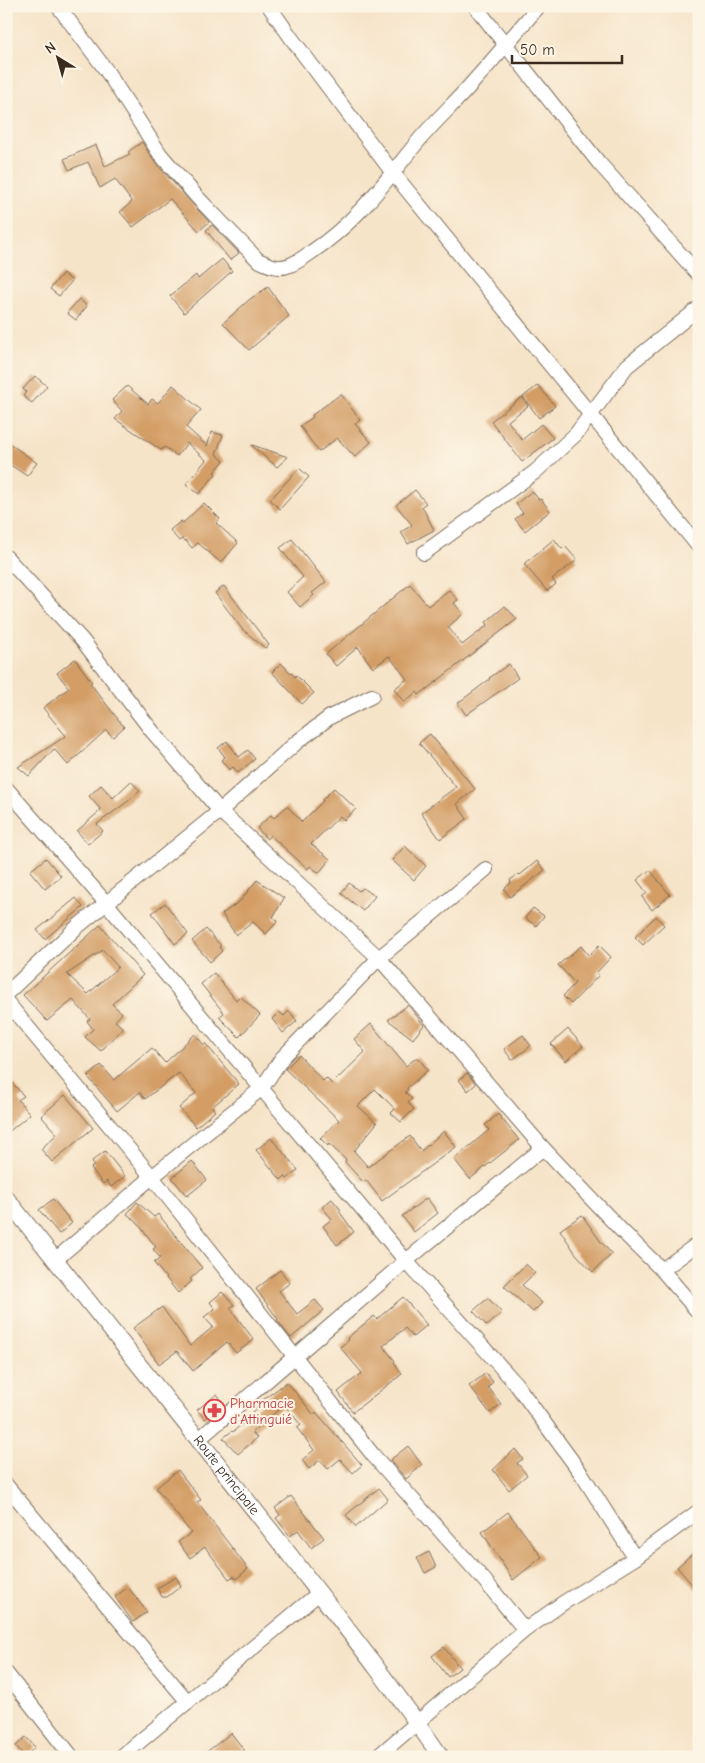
<svg xmlns="http://www.w3.org/2000/svg" width="705" height="1763" font-family="'Comic Neue',sans-serif">
	<style>
		.building { fill: #d39d65; fill-rule: evenodd }
		.lines { fill: none; stroke-linecap: round; stroke-linejoin: round }
		.minor-casing { stroke: #7c6b5a; stroke-width: 16 }
		.tertiary-casing { stroke: #7c6b5a; stroke-width: 18 }
		.minor { stroke: #fff; stroke-width: 14 }
		.tertiary { stroke: #fff; stroke-width: 16 }
		.labels { text-anchor: middle; dominant-baseline: central; stroke-width: 4; stroke-linejoin: round; paint-order: stroke }
		.health-label { font-size: 14px; fill: #be3a42; stroke: #fcf5e5; text-anchor: start }
		.street-label { font-size: 14px; fill: #3b2a1e; stroke: #fcf5e5 }
	</style>
	<rect width="100%" height="100%" fill="#fcf5e5"/>
	<filter id="ink" filterUnits="userSpaceOnUse"><feTurbulence type="fractalNoise" baseFrequency=".02" numOctaves="2"/><feDisplacementMap in="SourceGraphic" scale="10" xChannelSelector="R" yChannelSelector="G"/><feConvolveMatrix kernelMatrix="1 2 1 2 8 2 1 2 1" color-interpolation-filters="sRGB"/></filter>
	<filter id="wash" filterUnits="userSpaceOnUse"><feTurbulence type="fractalNoise" baseFrequency=".0096" numOctaves="4" result="noise"/><feDisplacementMap in="SourceGraphic" scale="20" xChannelSelector="R" yChannelSelector="G"/><feGaussianBlur stdDeviation="1.12" result="paint"/><feColorMatrix in="noise" values="0 0 0 0 0 0 0 0 0 0 0 0 0 0 0 0 0 1.4 0 .05"/><feComposite in="paint" operator="in"/></filter>
	<g filter="url(#wash)">
		<rect width="100%" height="100%" fill="#f6e4c9"/>
		<g id="blocks">
			<!-- building -->
			<g class="building">
				<polygon points="142,142 153,160 209,222 199,231 170,199 133,227 120,212 132,202 115,179 100,188 88,162 69,170 64,159 96,145 105,166 130,154 128,152"/>
				<polygon points="212,225 239,253 230,260 206,230"/>
				<polygon points="222,259 232,271 184,313 170,296 196,275 198,279"/>
				<polygon points="63,273 72,281 59,296 50,289"/>
				<polygon points="268,287 289,316 249,350 223,323 250,299"/>
				<polygon points="79,299 87,306 76,320 67,313"/>
				<polygon points="35,376 47,386 32,403 23,396 26,392 23,389"/>
				<polygon points="173,385 201,410 186,427 207,446 212,432 223,435 216,454 224,461 214,472 216,474 199,494 186,484 206,460 187,443 177,456 165,447 161,450 115,419 122,411 112,400 127,386 148,404 152,399 158,403"/>
				<polygon points="538,385 555,406 539,418 523,397"/>
				<polygon points="341,394 360,420 355,424 371,442 355,457 337,438 319,452 300,426 313,417 312,415"/>
				<polygon points="522,397 528,406 508,421 522,440 541,424 553,438 522,462 491,421"/>
				<polygon points="6,441 37,463 27,476 6,462"/>
				<polygon points="252,445 288,457 277,467 252,446"/>
				<polygon points="299,468 309,477 280,509 270,500"/>
				<polygon points="415,490 426,503 422,506 434,530 408,544 401,532 412,525 396,505"/>
				<polygon points="532,491 539,500 541,499 550,511 525,531 515,519 523,513 516,504"/>
				<polygon points="204,503 220,519 216,523 238,543 221,563 198,543 192,548 185,540 184,541 182,539 179,541 170,530 181,521 183,523"/>
				<polygon points="292,539 326,582 312,593 314,595 300,607 287,592 303,577 280,548"/>
				<polygon points="554,539 562,549 565,546 577,560 552,579 556,584 547,591 524,564"/>
				<polygon points="410,584 428,606 449,590 458,600 454,603 463,614 448,627 462,645 488,625 486,622 505,606 517,619 419,695 417,692 404,702 394,689 407,679 389,656 373,668 358,647 336,666 326,654"/>
				<polygon points="224,586 269,645 265,648 242,629 215,593"/>
				<polygon points="75,659 92,682 90,683 124,727 113,737 106,730 68,765 54,749 29,776 18,767 66,736 43,708 69,688 57,673"/>
				<polygon points="281,663 295,677 296,675 314,693 302,704 272,672"/>
				<polygon points="509,664 518,678 466,715 458,703 490,679 489,678"/>
				<polygon points="430,734 475,789 457,804 467,819 440,839 421,813 456,787 419,743"/>
				<polygon points="227,741 239,757 248,750 255,759 238,773 233,767 229,770 221,760 225,757 218,748"/>
				<polygon points="131,781 140,791 127,802 97,824 103,831 88,844 77,831 101,810 89,796 101,785 113,798"/>
				<polygon points="334,788 356,809 344,820 340,816 311,844 330,859 319,873 310,866 308,869 270,835 267,839 257,828 271,815 274,818 287,806 302,822 323,801 322,800"/>
				<polygon points="405,846 426,866 414,880 392,860"/>
				<polygon points="46,858 61,876 45,889 30,871"/>
				<polygon points="537,861 545,870 510,897 504,889 511,883 510,880 519,874 520,875"/>
				<polygon points="650,870 670,895 652,910 642,897 647,893 637,880"/>
				<polygon points="257,880 284,898 273,917 278,921 266,934 253,922 236,935 222,914 240,901"/>
				<polygon points="349,883 359,891 363,888 375,896 363,911 341,893"/>
				<polygon points="76,898 83,907 45,939 37,930"/>
				<polygon points="165,903 188,934 175,944 152,913"/>
				<polygon points="533,908 544,916 536,926 525,918"/>
				<polygon points="656,916 664,925 643,945 635,937"/>
				<path d="M100,925L143,975L112,1004L122,1013L115,1021L123,1028L101,1051L85,1037L93,1029L87,1021L90,1019L73,1000L47,1021L23,995ZM103,950L118,967L88,994L67,974Z"/>
				<polygon points="206,929 221,946 219,947 222,951 210,962 192,941"/>
				<polygon points="599,945 611,957 596,973 599,975 571,1004 563,996 575,983 558,965 581,946 589,956"/>
				<polygon points="214,973 236,1000 240,996 260,1015 239,1037 219,1017 224,1013 201,984"/>
				<polygon points="408,1005 424,1025 413,1039 388,1020"/>
				<polygon points="289,1011 297,1021 283,1033 272,1019 279,1012 284,1016"/>
				<polygon points="371,1024 406,1066 417,1057 428,1070 407,1088 408,1090 405,1092 412,1099 408,1103 414,1109 401,1122 391,1113 395,1109 375,1089 358,1106 377,1123 354,1151 368,1167 410,1136 421,1151 444,1131 456,1147 382,1201 366,1180 363,1182 345,1162 346,1160 329,1144 328,1146 320,1138 339,1120 285,1069 299,1055 323,1081 326,1078 332,1084 365,1052 354,1039"/>
				<polygon points="568,1029 583,1046 566,1061 551,1044"/>
				<polygon points="195,1034 204,1045 205,1043 239,1084 212,1107 215,1111 196,1127 179,1108 196,1093 179,1073 145,1099 140,1092 117,1111 88,1077 101,1065 114,1080 152,1048 165,1063"/>
				<polygon points="523,1035 531,1046 512,1060 504,1049"/>
				<polygon points="467,1073 476,1084 468,1091 459,1080"/>
				<polygon points="6,1076 24,1096 18,1100 30,1114 6,1134"/>
				<polygon points="65,1095 93,1128 52,1162 41,1149 57,1134 41,1116"/>
				<polygon points="498,1114 519,1140 470,1179 454,1159 489,1130 485,1125"/>
				<polygon points="271,1138 298,1170 287,1179 285,1176 281,1180 256,1150"/>
				<polygon points="105,1151 125,1176 111,1187 107,1181 103,1184 91,1168 94,1165 92,1161"/>
				<polygon points="192,1161 207,1180 187,1196 172,1178"/>
				<polygon points="427,1198 438,1213 414,1232 402,1216"/>
				<polygon points="53,1199 72,1223 59,1234 39,1210"/>
				<polygon points="332,1199 341,1210 339,1211 354,1232 337,1245 323,1226 332,1219 322,1207"/>
				<polygon points="137,1202 154,1217 158,1214 202,1268 190,1279 192,1281 178,1293 154,1263 160,1258 153,1249 156,1247 136,1221 127,1214"/>
				<polygon points="582,1215 601,1242 612,1254 593,1272 576,1254 560,1230"/>
				<polygon points="526,1264 535,1273 522,1285 542,1303 533,1312 504,1286"/>
				<polygon points="280,1270 290,1283 279,1291 297,1314 315,1300 324,1310 291,1338 277,1320 278,1319 256,1289"/>
				<polygon points="222,1292 234,1305 230,1308 254,1340 236,1353 227,1342 193,1371 177,1351 159,1364 133,1328 162,1307 190,1346 213,1327 204,1317 215,1309 210,1302"/>
				<polygon points="403,1297 427,1325 413,1337 405,1328 383,1346 395,1361 394,1362 402,1374 353,1412 338,1392 362,1373 340,1347 349,1340 347,1338 374,1316 377,1319"/>
				<polygon points="488,1298 502,1313 487,1326 473,1311"/>
				<polygon points="486,1373 493,1382 488,1387 501,1404 490,1413 469,1386"/>
				<polygon points="287,1382 314,1415 316,1412 362,1465 353,1473 340,1459 328,1469 320,1460 309,1469 302,1460 314,1450 297,1428 301,1425 284,1405 252,1432 257,1438 238,1454 223,1438 232,1431 233,1432 253,1414 252,1412 261,1404 260,1402"/>
				<polygon points="217,1394 224,1404 205,1419 197,1410"/>
				<polygon points="408,1446 422,1465 406,1479 390,1460"/>
				<polygon points="515,1449 523,1459 517,1463 527,1475 509,1490 493,1470"/>
				<polygon points="178,1470 201,1500 197,1502 248,1569 236,1579 234,1576 229,1579 205,1547 190,1558 178,1542 191,1533 156,1488"/>
				<polygon points="379,1488 388,1499 356,1527 346,1515"/>
				<polygon points="291,1496 324,1538 311,1548 298,1530 290,1536 276,1518 280,1515 275,1508"/>
				<polygon points="508,1512 542,1557 513,1580 482,1532"/>
				<polygon points="699,1548 699,1593 677,1567"/>
				<polygon points="429,1552 436,1567 425,1573 417,1558"/>
				<polygon points="176,1577 181,1586 167,1597 162,1597 157,1588"/>
				<polygon points="128,1587 147,1612 133,1622 115,1597"/>
				<polygon points="444,1647 460,1668 448,1677 432,1656"/>
				<polygon points="231,1733 245,1751 237,1757 200,1757"/>
				<polygon points="26,1737 35,1747 25,1757 16,1746"/>
			</g>
		</g>
	</g>
	<g filter="url(#ink)">
		<use href="#blocks" fill-opacity="0" stroke="#7c6b5a" stroke-width="1"/>
		<g class="lines">
			<defs>
				<g id="minor">
					<path d="M58,6L106,70L160,154L197,197L258,260C269,265 278,270 290,265C298,262 306,256 313,251C359,220 385,181 420,139C437,119 457,101 474,81C496,57 517,31 539,6"/>
					<polyline points="269,6 292,39 393,173 699,547"/>
					<polyline points="475,6 599,163 699,275"/>
					<polyline points="424,553 535,472 576,434 627,366 699,308"/>
					<polyline points="6,557 82,640 152,731 220,811 379,958 543,1148 622,1231 662,1270 699,1313"/>
					<polyline points="6,788 107,904 406,1261 516,1384 583,1476 635,1558"/>
					<polyline points="6,994 77,927 220,811 297,742 330,717 372,696"/>
					<polyline points="6,1001 152,1177 373,1455 485,1581 525,1630"/>
					<polyline points="55,1260 152,1177 262,1088 282,1058 379,958 486,869"/>
					<polyline points="662,1270 699,1243"/>
					<polyline points="199,1439 406,1261 543,1148"/>
					<polyline points="6,1485 188,1702"/>
					<polyline points="6,1673 72,1757"/>
					<polyline points="121,1757 319,1593"/>
					<polyline points="377,1757 525,1630 563,1603 635,1558 699,1511"/>
				</g>
				<g id="tertiary">
					<path id="s1" d="M6,1198C99,1314 191,1429 282,1545C336,1615 391,1684 441,1757"/>
				</g>
			</defs>
			<!-- minor casing -->
			<use href="#minor" class="minor-casing"/>
			<!-- tertiary casing -->
			<use href="#tertiary" class="tertiary-casing"/>
			<!-- minor -->
			<use href="#minor" class="minor"/>
			<!-- tertiary -->
			<use href="#tertiary" class="tertiary"/>
		</g>
	</g>
	<!-- icons -->
	<defs>
		<symbol id="pharmacy-ring" viewBox="-11 -11 22 22"><circle r="9.5" fill="#fcf5e5" stroke="#e0444e" stroke-width="1.5"/><path d="M-2-6h4v4h4v4h-4v4h-4v-4h-4v-4h4Z" fill="#e0444e"/></symbol>
	</defs>
	<g fill-rule="evenodd">
		<use href="#pharmacy-ring" x="202" y="1398" width="25" height="25"/>
	</g>
	<g class="labels">
		<!-- health labels -->
		<g class="health-label">
			<text x="230" y="1403">Pharmacie<tspan x="230" dy="16">d'Attinguié</tspan></text>
		</g>
		<!-- street labels -->
		<g class="street-label">
			<text stroke="none"><textPath href="#s1" startOffset="354">Route principale</textPath></text>
		</g>
	</g>
	<!-- margin -->
	<rect width="705" height="1763" fill="none" stroke="#fcf5e5" stroke-width="25"/>
	<!-- north arrow -->
	<g transform="translate(58 58) rotate(323)" stroke="#fcf5e5" stroke-width="4" paint-order="stroke">
	<path d="M0-4L9 19L0 12L-9 19Z" fill="#3b2a1e"/>
	<text y="-8" font-size="14" font-weight="bold" text-anchor="middle" fill="#3b2a1e">N</text>
	</g>
	<!-- scale -->
	<path d="M512 55v8h110v-8" fill="none" stroke="#3b2a1e" stroke-width="2.5"/>
	<text x="520" y="55" font-size="15" fill="#3b2a1e" stroke="#fcf5e5" stroke-width="4" paint-order="stroke">50 m</text>
</svg>
